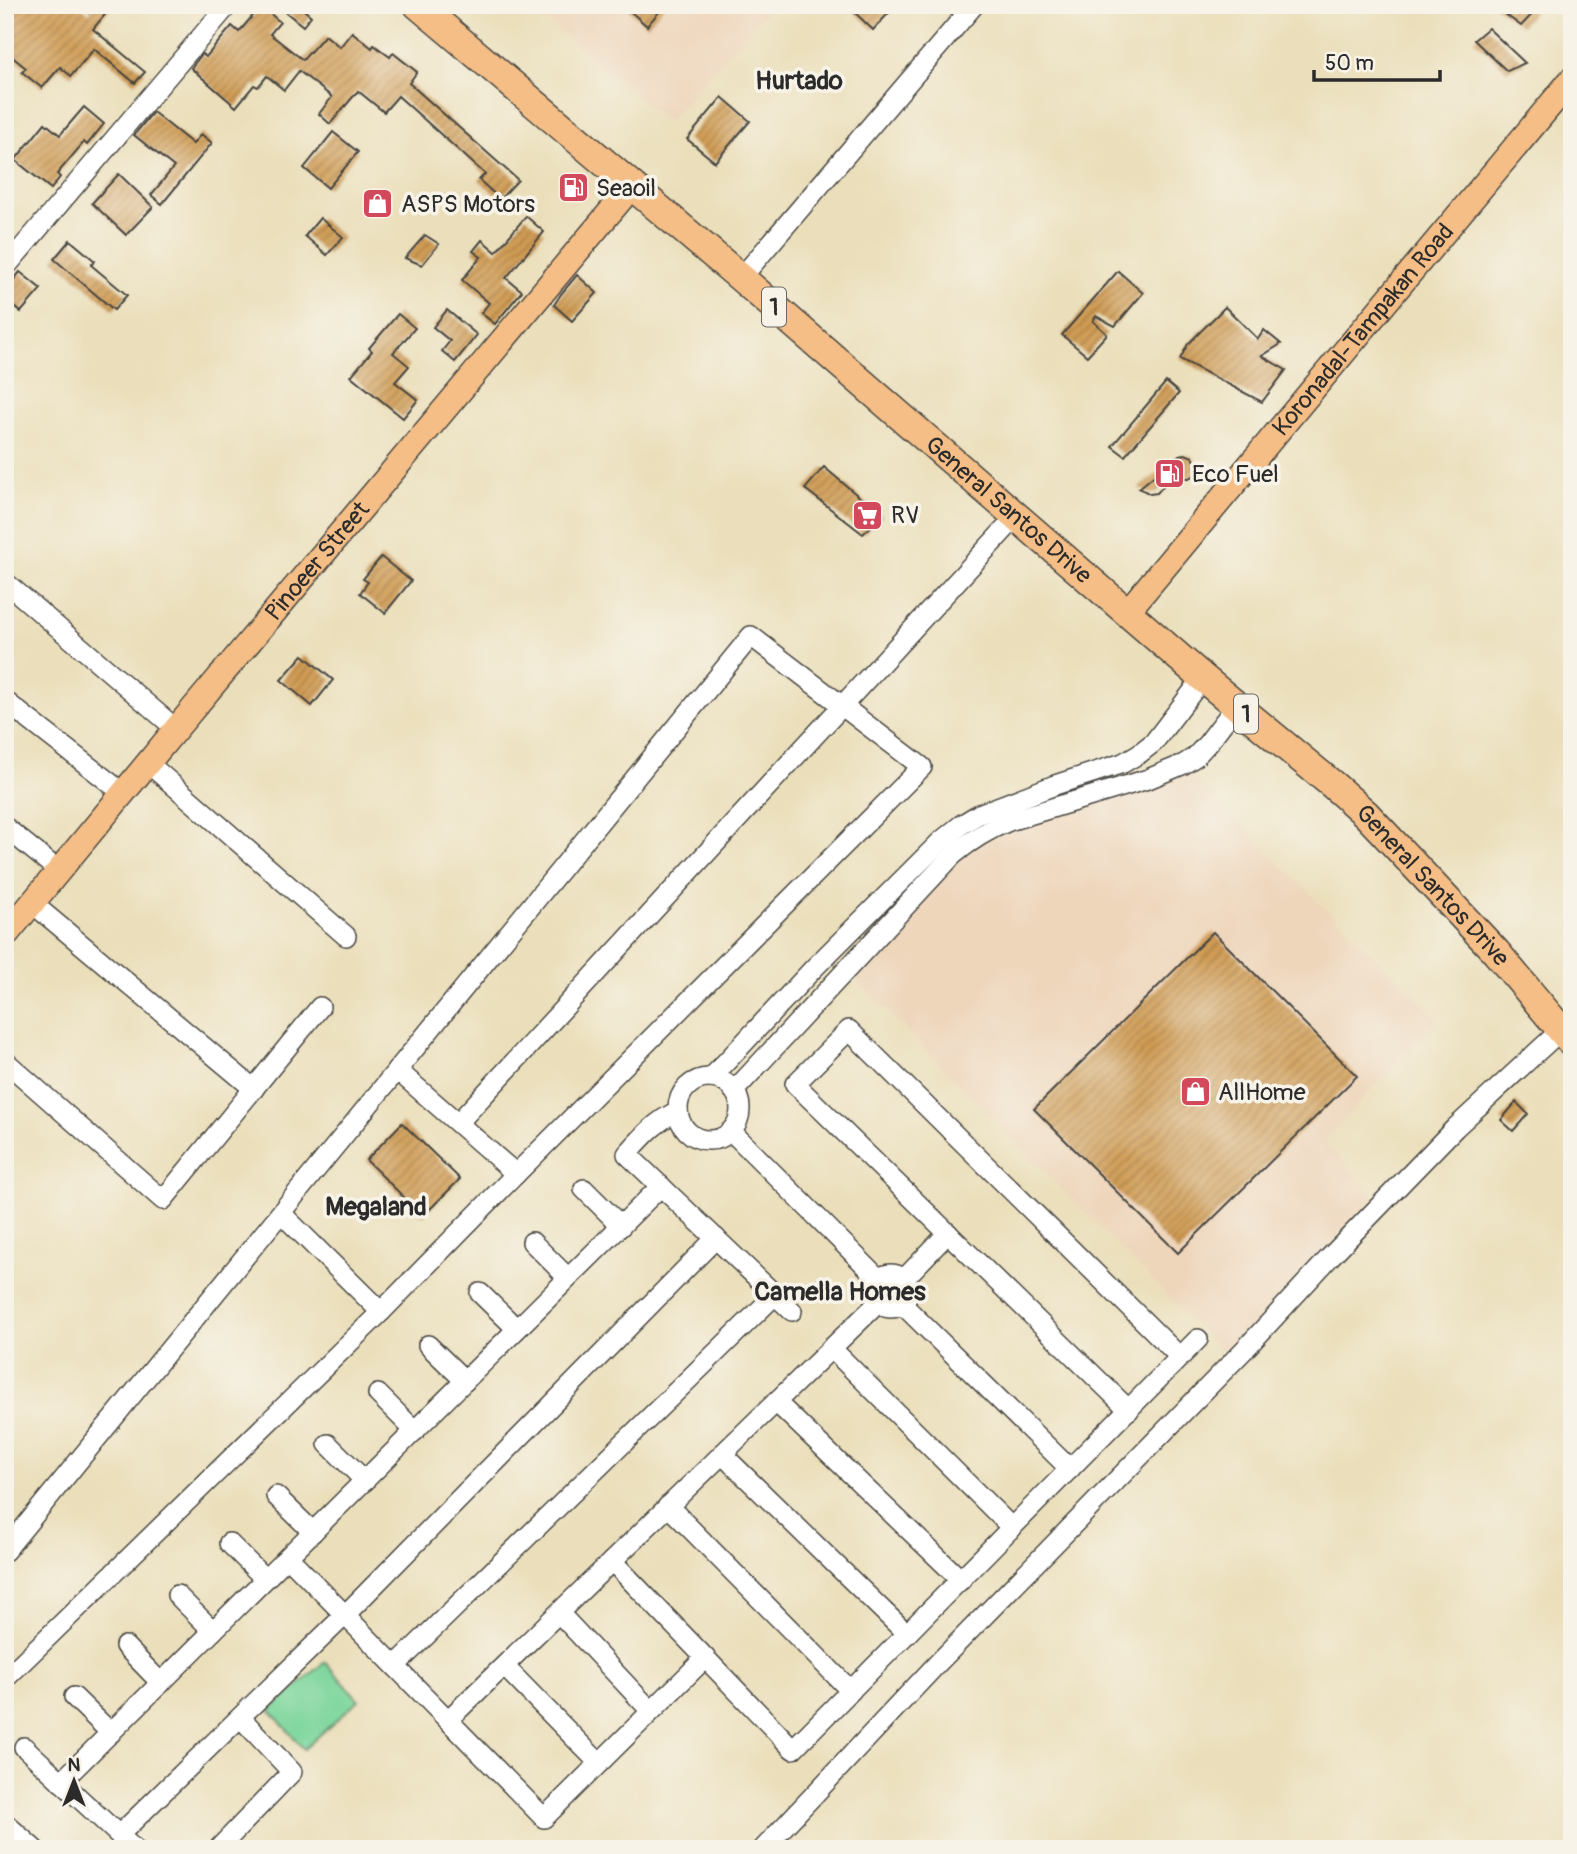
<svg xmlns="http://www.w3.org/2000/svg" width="1577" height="1854" font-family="Pangolin,sans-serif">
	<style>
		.built { fill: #eed6bb }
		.pitch { fill: #7ad59b; stroke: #528063; stroke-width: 2 }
		.building { fill: url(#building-hatch) }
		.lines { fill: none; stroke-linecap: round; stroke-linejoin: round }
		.minor-casing { stroke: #484641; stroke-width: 22 }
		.major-casing { stroke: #484641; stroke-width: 27 }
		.highway-casing { stroke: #484641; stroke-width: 31 }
		.minor { stroke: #fff; stroke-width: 19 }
		.major { stroke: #f5be86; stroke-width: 24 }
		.highway { stroke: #f5be86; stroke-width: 28 }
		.labels { text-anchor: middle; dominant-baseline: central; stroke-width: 7; stroke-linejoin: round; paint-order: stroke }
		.shield { fill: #f7f3e8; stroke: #686764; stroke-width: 2 }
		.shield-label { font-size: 23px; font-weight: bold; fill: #2b2b2b }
		.poi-label { font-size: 24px; fill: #2b2b2b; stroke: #f7f3e8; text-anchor: start }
		.street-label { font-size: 24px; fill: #2b2b2b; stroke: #f7f3e8 }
		.neighbourhood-label { font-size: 26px; font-weight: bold; fill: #2b2b2b; stroke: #f7f3e8 }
	</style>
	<defs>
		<pattern id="building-hatch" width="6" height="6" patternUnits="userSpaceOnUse" patternTransform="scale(1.75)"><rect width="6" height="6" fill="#d09b53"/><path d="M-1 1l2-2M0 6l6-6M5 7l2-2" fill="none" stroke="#a97f45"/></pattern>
	</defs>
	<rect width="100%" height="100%" fill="#f7f3e8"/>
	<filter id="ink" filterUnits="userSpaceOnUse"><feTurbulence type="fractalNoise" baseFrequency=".0143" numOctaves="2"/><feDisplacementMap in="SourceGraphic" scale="14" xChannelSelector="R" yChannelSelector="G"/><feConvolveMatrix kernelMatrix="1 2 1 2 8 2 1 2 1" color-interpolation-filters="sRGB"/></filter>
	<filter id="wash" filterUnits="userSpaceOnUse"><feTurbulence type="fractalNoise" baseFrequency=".00686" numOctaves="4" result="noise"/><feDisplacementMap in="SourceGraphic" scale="28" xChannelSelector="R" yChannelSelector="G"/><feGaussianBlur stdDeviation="1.57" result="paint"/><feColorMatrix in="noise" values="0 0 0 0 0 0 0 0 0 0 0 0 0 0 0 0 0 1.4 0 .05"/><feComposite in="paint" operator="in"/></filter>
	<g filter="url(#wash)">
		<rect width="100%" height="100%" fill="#ebdfbb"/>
		<!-- built -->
		<g class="built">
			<polygon points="529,5 772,5 667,122"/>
			<polygon points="1190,775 1438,1019 1324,1140 1374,1197 1225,1355 851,974 968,850 1015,827"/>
		</g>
		<!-- pitch -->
		<polygon class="pitch" points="325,1662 359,1700 304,1749 270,1710"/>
		<g id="blocks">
			<!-- building -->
			<g class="building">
				<polygon points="5,5 80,5 89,13 95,5 113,5 93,29 145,72 135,83 94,49 71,76 60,67 42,88 22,72 26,68 5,51"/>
				<polygon points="277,5 298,5 311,16 303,26"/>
				<polygon points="623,5 665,5 647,26"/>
				<polygon points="847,5 896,5 873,30"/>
				<polygon points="1493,5 1541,5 1521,26"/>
				<polygon points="261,6 280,22 270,34 303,60 325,35 340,47 352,32 372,48 374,45 390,57 393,53 417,72 409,83 518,180 500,199 479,180 485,174 398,96 384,112 358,91 330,124 319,114 332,97 299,71 284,90 267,76 258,87 254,85 236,107 191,68 202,54 206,57 232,26 239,32"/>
				<polygon points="1488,28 1525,63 1507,71 1474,40"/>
				<polygon points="722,97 750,121 715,162 687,139"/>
				<polygon points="84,107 104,124 87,145 84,142 57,174 60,177 51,189 15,160 45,123 60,135"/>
				<polygon points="153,112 193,144 201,134 212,143 162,204 151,195 174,167 134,135"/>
				<polygon points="333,132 358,152 328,188 304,168"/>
				<polygon points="119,174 153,207 126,235 92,203"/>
				<polygon points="526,216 544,232 506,278 522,291 495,324 481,313 489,303 462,280 481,257 473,251 482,240 496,252"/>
				<polygon points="320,218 343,237 327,255 305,236"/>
				<polygon points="425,235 439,244 422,265 405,258"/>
				<polygon points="70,240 95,261 91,265 127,295 114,310 54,259"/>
				<polygon points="1118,271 1143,293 1115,326 1096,316 1093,321 1107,334 1087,356 1062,335"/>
				<polygon points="20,272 41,289 21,312 5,299 5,290"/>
				<polygon points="577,275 597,293 572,321 554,305 561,294"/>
				<polygon points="1225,307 1258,339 1264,330 1281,344 1262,356 1286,370 1262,402 1180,359 1188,344"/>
				<polygon points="447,310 477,335 455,362 442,351 450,341 433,327"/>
				<polygon points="398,314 415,328 393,353 409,366 395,382 418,400 403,418 351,376 372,351 369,348"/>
				<polygon points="1166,382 1179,393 1125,456 1112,446"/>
				<polygon points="1185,454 1193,457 1197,465 1195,475 1189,478 1170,478 1157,493 1150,494 1139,488 1161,470 1167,471 1175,458 1180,455"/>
				<polygon points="824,467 882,516 863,534 805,489"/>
				<polygon points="381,557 411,581 385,613 360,593 368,582 363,579"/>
				<polygon points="303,655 333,680 312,706 281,680"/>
				<polygon points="1213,932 1357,1076 1178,1253 1034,1109"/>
				<polygon points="1516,1102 1528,1114 1513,1131 1501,1120"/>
				<polygon points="402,1123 460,1179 423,1216 366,1160"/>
			</g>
		</g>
	</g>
	<g filter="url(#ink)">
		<use href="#blocks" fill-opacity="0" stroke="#484641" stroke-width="2"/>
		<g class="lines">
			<defs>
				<g id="minor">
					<polyline points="5,268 228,5"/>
					<polyline points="741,278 974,5"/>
					<polyline points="5,582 176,729"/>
					<polyline points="5,701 123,793"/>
					<polyline points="148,763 346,936"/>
					<polyline points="5,827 59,871"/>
					<polyline points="32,903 254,1089"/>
					<polyline points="5,1061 163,1200 320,1007"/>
					<polyline points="397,1070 516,1174"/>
					<circle cx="709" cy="1109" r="31"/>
					<polyline points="711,1078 813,969 940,842 961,825 979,814 1055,785 1123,763 1140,753 1154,742 1203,678"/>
					<path d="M734,1091L953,855C971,840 987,830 1009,821L1148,779L1184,764L1195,757L1207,744L1236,706"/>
					<path d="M678,1111C656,1121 643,1136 627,1154L792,1311"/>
					<polyline points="458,1123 1016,517"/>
					<polyline points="731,1131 879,1279"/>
					<polyline points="584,1189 621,1226"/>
					<polyline points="281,1213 381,1312"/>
					<polyline points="532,1242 568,1278"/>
					<circle cx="891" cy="1291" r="17"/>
					<polyline points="903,1280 948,1233"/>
					<polyline points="480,1293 517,1329"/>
					<polyline points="902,1304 1070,1469"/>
					<polyline points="428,1345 465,1381"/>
					<polyline points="831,1348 1012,1528"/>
					<polyline points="378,1394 415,1431"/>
					<polyline points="776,1402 961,1580"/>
					<polyline points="1129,1410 795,1084 849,1030 1180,1357"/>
					<polyline points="328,1444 365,1481"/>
					<polyline points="722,1454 907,1634"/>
					<polyline points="276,1496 313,1532"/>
					<polyline points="668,1506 851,1691"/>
					<polyline points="229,1543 265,1579"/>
					<polyline points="5,1551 751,636 922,767 516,1174 381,1312 5,1679"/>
					<polyline points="288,1557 544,1818 705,1658"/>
					<polyline points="612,1561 793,1749 1198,1339"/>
					<polyline points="177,1595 213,1631"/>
					<polyline points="559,1613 651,1711"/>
					<polyline points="125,1646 161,1683"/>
					<polyline points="395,1666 775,1295"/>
					<polyline points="504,1666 599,1763"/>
					<polyline points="74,1697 111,1733"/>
					<polyline points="448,1720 878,1303"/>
					<polyline points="24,1747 134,1849"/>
					<polyline points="61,1782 661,1186"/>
					<polyline points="5,1823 34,1849"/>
					<polyline points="119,1835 345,1615 716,1238"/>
					<polyline points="218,1849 292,1772 241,1718"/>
					<polyline points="763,1849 937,1664 1246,1348 1330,1257 1455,1128 1562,1029"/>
				</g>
				<g id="major">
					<path id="s1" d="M1127,612L1572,79"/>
					<path id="s2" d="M5,936L176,729L632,186"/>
				</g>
				<g id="highway">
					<path id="s3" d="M418,5L741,278L1203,678L1333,785L1366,814L1496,952L1572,1043"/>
				</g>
			</defs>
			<!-- minor casing -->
			<use href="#minor" class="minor-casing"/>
			<!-- major casing -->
			<use href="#major" class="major-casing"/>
			<!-- highway casing -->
			<use href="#highway" class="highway-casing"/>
			<!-- minor -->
			<use href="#minor" class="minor"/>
			<!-- major -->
			<use href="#major" class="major"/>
			<!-- highway -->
			<use href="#highway" class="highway"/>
		</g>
	</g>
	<!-- icons -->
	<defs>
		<symbol id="fuel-square" viewBox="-11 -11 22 22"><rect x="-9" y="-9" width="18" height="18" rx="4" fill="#d1495b" stroke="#f7f3e8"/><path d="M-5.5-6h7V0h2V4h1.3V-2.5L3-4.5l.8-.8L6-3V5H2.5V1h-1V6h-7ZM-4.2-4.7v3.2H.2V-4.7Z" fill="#fff"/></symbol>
		<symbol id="shop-square" viewBox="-11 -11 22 22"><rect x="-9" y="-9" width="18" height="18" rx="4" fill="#d1495b" stroke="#f7f3e8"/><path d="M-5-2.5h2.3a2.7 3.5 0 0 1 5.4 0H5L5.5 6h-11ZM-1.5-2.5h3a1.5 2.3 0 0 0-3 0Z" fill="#fff"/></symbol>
		<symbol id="supermarket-square" viewBox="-11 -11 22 22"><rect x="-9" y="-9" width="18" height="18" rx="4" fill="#d1495b" stroke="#f7f3e8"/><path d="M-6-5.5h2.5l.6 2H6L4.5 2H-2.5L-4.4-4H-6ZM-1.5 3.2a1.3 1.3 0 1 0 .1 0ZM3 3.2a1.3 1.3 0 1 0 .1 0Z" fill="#fff"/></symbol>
	</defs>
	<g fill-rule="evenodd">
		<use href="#fuel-square" x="556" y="170" width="35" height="35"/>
		<use href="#shop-square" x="360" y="186" width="35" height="35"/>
		<use href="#fuel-square" x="1152" y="456" width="35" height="35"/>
		<use href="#supermarket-square" x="850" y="498" width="35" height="35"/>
		<use href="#shop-square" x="1178" y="1074" width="35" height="35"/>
	</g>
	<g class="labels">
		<!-- shield labels -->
		<g class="shield">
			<rect x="762" y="287.5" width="24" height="39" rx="5"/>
			<rect x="1234" y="694.5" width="24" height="39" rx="5"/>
		</g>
		<g class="shield-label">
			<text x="774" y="307">1</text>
			<text x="1246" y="714">1</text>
		</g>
		<!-- poi labels -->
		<g class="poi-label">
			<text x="596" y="188">Seaoil</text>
			<text x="401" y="204">ASPS Motors</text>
			<text x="1192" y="474">Eco Fuel</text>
			<text x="891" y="515">RV</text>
			<text x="1218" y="1092">AllHome</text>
		</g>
		<!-- street labels -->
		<g class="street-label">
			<text stroke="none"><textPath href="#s1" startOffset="368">Koronadal-Tampakan Road</textPath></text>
			<text stroke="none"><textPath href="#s3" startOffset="777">General Santos Drive</textPath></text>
			<text stroke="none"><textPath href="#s2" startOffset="488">Pinoeer Street</textPath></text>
			<text stroke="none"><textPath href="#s3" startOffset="1344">General Santos Drive</textPath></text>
		</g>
		<!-- neighbourhood labels -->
		<g class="neighbourhood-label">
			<text x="799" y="81">Hurtado</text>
			<text x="376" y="1207">Megaland</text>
			<text x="840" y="1292">Camella Homes</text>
		</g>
	</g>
	<!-- margin -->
	<rect width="1577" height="1854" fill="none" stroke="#f7f3e8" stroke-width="28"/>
	<!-- north arrow -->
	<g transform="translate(74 1781)" stroke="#f7f3e8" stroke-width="5" paint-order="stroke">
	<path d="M0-5L12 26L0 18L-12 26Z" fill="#2b2b2b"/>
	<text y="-10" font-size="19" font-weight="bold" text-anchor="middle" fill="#2b2b2b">N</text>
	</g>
	<!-- scale -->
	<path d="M1314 70v10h126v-10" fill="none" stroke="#2b2b2b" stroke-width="3.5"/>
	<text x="1325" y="70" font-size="21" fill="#2b2b2b" stroke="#f7f3e8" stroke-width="5" paint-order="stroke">50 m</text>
</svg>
